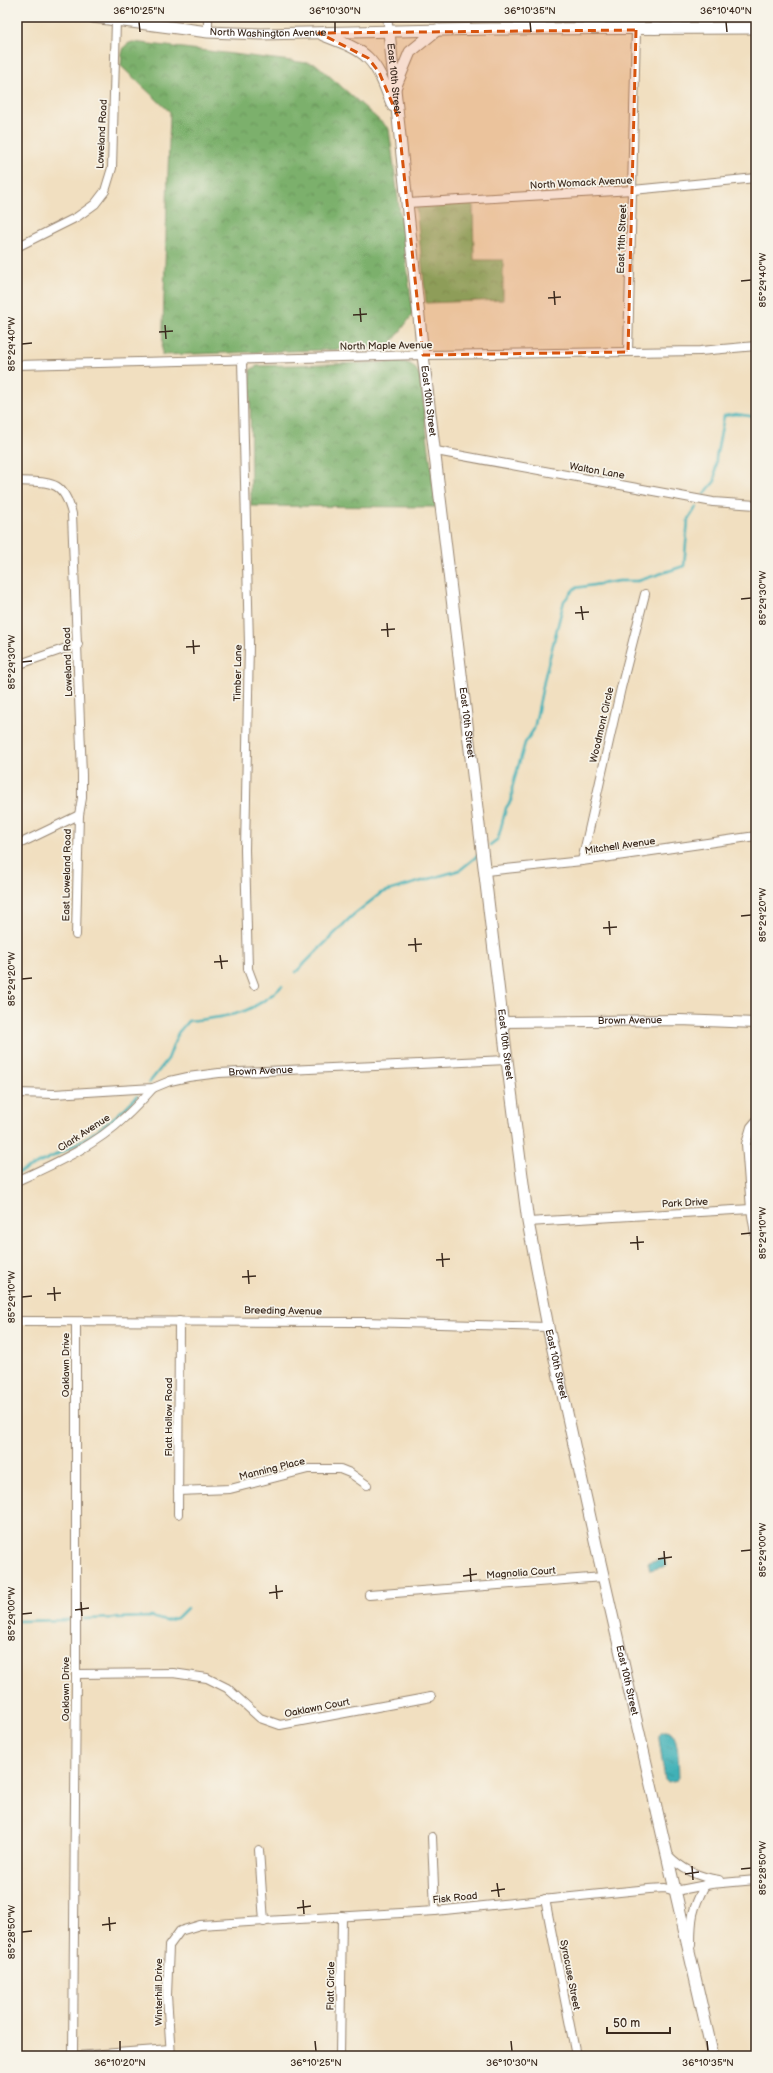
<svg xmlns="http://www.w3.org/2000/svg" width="773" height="2073" font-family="'Balsamiq Sans',sans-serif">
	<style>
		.forest { fill: url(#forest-crowns); stroke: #5c6d45 }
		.water { fill: url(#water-ripples); stroke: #3e6e6a }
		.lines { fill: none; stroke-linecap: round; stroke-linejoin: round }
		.stream { stroke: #40b1b7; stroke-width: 2.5 }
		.minor-casing { stroke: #96846f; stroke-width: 10 }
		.tertiary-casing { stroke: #96846f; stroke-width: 12 }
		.secondary-casing { stroke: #96846f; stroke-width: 13 }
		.minor { stroke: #fff; stroke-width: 8 }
		.tertiary { stroke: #fff; stroke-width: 10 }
		.secondary { stroke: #fff; stroke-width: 11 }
		.marked { fill: #d7540e; fill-opacity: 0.2; stroke: #d7540e; stroke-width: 3; stroke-dasharray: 8 5; stroke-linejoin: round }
		.ticks { fill: none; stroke: #3b2a1e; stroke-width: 1.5 }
		.labels { text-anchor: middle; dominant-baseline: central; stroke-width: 3.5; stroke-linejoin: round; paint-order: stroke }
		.street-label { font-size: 10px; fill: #3b2a1e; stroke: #f7f3e8 }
		.neatline { fill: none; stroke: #3b2a1e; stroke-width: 1.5 }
		.ticks-label { font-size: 10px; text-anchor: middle; fill: #3b2a1e }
	</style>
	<defs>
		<pattern id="forest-crowns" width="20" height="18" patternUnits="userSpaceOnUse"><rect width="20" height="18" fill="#7cb06c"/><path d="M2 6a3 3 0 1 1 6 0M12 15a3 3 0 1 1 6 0" fill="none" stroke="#678f58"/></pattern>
		<pattern id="water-ripples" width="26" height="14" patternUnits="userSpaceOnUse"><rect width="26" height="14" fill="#40b1b7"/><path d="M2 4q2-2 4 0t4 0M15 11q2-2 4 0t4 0" fill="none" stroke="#379094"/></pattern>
	</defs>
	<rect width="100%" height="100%" fill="#f7f3e8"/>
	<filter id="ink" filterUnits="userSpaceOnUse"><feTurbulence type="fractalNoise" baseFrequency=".025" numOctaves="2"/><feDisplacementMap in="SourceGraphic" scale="8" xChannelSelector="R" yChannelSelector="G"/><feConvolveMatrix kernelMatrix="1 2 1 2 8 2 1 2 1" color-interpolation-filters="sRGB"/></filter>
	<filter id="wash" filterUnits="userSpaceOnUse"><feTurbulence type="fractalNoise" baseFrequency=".012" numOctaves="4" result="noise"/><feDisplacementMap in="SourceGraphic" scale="16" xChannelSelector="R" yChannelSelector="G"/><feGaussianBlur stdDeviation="0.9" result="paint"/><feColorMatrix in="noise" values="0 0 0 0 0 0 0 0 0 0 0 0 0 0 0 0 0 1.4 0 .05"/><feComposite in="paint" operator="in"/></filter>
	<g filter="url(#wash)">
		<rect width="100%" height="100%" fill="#f1dfc0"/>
		<!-- forest -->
		<g class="forest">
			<path d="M133,42L316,64L389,129L413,314L388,348L162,355L170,112L121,66C122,55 121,44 133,42Z"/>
			<polygon points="473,202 474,260 503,260 503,300 426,303 416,206"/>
			<path d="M404,362C413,364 416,368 420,376L436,507L251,506L250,370L257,366Z"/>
		</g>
		<!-- water -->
		<g class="water">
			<polygon points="665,1558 667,1566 650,1570 648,1562"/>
			<path d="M667,1730C680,1732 678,1765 679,1777L677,1781L668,1783L665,1780L659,1739V1733Z"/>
		</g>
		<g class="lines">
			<!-- stream -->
			<g class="stream">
				<polyline points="704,494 715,481 716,458 724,416 736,414 756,417"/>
				<polyline points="490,845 498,839 506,808 512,799 512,788 525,743 534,729 545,676 564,601 575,588 619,581 638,581 684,566 688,520 697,506"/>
				<polyline points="296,972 352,916 381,893 460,870 477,856"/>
				<path d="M149,1083L168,1059L178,1033L188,1021C228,1017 252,1015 282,986"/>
				<path d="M17,1173C61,1154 104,1132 137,1096"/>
				<polyline points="84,1619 152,1617 165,1621 177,1618 187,1608"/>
				<polyline points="17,1621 69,1620"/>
			</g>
		</g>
	</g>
	<g filter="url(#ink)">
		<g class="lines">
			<defs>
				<g id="minor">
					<polyline points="208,17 208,32"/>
					<polyline points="387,17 389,32"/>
					<polyline points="655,17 655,30"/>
					<polyline points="408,203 633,190 756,178"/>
					<polyline points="17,247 77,217 95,204 105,191 112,168 116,20"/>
					<polyline points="628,352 636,30"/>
					<polyline points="242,360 249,644 245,850 248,969 254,985"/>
					<polyline points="17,365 423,355 700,351 756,346"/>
					<polyline points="436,451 713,502 756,505"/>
					<path d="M17,481C49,483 63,478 72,514L82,775V798L79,815L76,935"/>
					<polyline points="17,665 78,644"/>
					<polyline points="17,845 79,815"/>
					<polyline points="582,861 621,688 645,594"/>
					<polyline points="486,871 582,861 756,836"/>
					<path id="s1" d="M17,1093L54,1094L153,1088L170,1081L188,1077L219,1073L507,1060"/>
					<polyline points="756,1121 751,1127 746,1144 751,1209 756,1240"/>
					<path d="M17,1181C54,1164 95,1146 125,1117C135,1108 144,1098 153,1088"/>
					<polyline points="528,1222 751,1209"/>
					<polyline points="17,1321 364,1322 548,1327"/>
					<polyline points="178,1491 230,1489 308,1469 340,1469 350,1473 367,1485"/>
					<polyline points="178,1514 179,1321"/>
					<polyline points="369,1595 603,1577"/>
					<polyline points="76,1674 173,1673 207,1678 227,1688 260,1718 280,1725 431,1697"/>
					<polyline points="432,1837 435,1911"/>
					<polyline points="259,1850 264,1922"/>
					<path d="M668,1855C682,1870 698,1877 719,1880"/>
					<polyline points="545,1899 576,2056"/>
					<path d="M691,1945C691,1918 692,1909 705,1885"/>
					<polyline points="73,2056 76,1674 76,1322"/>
					<polyline points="76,2056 170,2049"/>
					<polyline points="171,2056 167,1995 169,1946 180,1931 200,1925 435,1911 649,1889 665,1888 675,1891 711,1884 756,1880"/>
					<polyline points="340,2056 342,1916"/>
				</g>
				<g id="tertiary">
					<path id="s2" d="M503,1022L680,1020L756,1023"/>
				</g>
				<g id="secondary">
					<path id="s3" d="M93,17L208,32L261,34L489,29L756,28"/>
					<path id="s4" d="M389,32L423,355L507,1060L528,1222L548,1327L597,1549L713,2056"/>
					<path d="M323,35C338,41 357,47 368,58C381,71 386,90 393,106"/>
					<polyline points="395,88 410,52 437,30"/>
				</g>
			</defs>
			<!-- minor casing -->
			<use href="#minor" class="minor-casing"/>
			<!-- tertiary casing -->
			<use href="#tertiary" class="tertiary-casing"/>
			<!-- secondary casing -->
			<use href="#secondary" class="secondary-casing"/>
			<!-- minor -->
			<use href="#minor" class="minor"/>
			<!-- tertiary -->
			<use href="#tertiary" class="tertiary"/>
			<!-- secondary -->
			<use href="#secondary" class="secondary"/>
		</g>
	</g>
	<!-- marked area -->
	<path class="marked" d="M636,30L628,352L423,355L398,117L379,72L368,58L319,33Z"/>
	<!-- ticks -->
	<path class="ticks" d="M139,22L140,32M335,22V32M530,22L531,32M726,22L727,32M741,281L751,280M554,291L555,305M548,298L561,297M360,308L361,322M353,315L367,314M165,325L166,339M159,332L173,331M22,344L32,343M741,599L751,598M581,606L583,620M575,613L589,612M387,623L388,637M381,630L395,629M193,640L194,654M186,647L200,646M22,662L32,661M741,916L751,915M609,921L610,935M603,928L617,927M415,938L416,952M408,945L422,944M220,955L222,969M214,962L228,961M22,979L32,978M741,1234L751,1233M637,1236L638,1250M630,1243L644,1242M442,1253L443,1267M436,1260L450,1259M248,1270L249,1284M242,1277L256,1276M54,1287L55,1301M47,1294L61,1293M22,1297L32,1296M664,1551L665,1565M741,1551L751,1550M658,1559L672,1557M470,1568L471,1582M463,1576L477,1574M276,1585L277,1599M269,1593L283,1591M81,1602L82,1616M75,1610L89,1608M22,1614L32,1613M692,1866L693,1880M741,1869L751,1868M685,1874L699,1872M497,1883L499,1897M491,1891L505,1889M303,1900L304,1914M297,1908L311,1906M109,1917L110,1931M102,1925L116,1923M22,1932L32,1931M120,2041V2051M315,2041L316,2051M511,2041L512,2051M707,2041L708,2051"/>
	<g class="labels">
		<!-- street labels -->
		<g class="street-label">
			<text stroke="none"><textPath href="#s3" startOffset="176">North Washington Avenue</textPath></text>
			<text stroke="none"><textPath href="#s4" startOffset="47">East 10th Street</textPath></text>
			<text transform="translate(102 134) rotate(-87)">Loweland Road</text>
			<text transform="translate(581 183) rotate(-3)">North Womack Avenue</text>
			<text transform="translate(622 239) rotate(-88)">East 11th Street</text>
			<text transform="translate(386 346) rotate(-1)">North Maple Avenue</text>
			<text stroke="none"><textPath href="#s4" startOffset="371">East 10th Street</textPath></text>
			<text transform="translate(597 471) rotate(10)">Walton Lane</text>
			<text transform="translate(68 662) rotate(-92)">Loweland Road</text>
			<text transform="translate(238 673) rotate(-89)">Timber Lane</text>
			<text stroke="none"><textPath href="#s4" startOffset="695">East 10th Street</textPath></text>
			<text transform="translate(602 725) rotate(-77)">Woodmont Circle</text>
			<text transform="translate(620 846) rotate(-8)">Mitchell Avenue</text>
			<text transform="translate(67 875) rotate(-89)">East Loweland Road</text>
			<text stroke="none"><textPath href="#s2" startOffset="127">Brown Avenue</textPath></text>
			<text stroke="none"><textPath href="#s4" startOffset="1019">East 10th Street</textPath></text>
			<text stroke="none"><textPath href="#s1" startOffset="246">Brown Avenue</textPath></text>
			<text transform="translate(84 1133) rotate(-33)">Clark Avenue</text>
			<text transform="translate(685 1203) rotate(-3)">Park Drive</text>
			<text transform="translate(283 1311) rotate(1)">Breeding Avenue</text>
			<text stroke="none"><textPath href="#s4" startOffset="1343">East 10th Street</textPath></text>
			<text transform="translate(66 1365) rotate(-90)">Oaklawn Drive</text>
			<text transform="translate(169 1417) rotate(-90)">Flatt Hollow Road</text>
			<text transform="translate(272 1469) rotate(-14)">Manning Place</text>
			<text transform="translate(521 1573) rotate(-4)">Magnolia Court</text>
			<text stroke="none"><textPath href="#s4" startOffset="1667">East 10th Street</textPath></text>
			<text transform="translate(66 1689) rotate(-90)">Oaklawn Drive</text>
			<text transform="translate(317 1708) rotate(-11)">Oaklawn Court</text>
			<text transform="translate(455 1898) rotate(-6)">Fisk Road</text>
			<text transform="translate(570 1975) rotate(79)">Syracuse Street</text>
			<text transform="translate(331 1986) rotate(-89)">Flatt Circle</text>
			<text transform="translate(159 1992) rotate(-90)">Winterhill Drive</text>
		</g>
	</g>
	<!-- margin -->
	<rect width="773" height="2073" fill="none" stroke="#f7f3e8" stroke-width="44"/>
	<!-- scale -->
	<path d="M607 2027v6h63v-6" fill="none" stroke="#3b2a1e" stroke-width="2"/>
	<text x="613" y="2027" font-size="12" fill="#3b2a1e" stroke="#f7f3e8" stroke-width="3" paint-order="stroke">50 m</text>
	<rect x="22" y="22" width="729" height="2029" class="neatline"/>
	<g class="ticks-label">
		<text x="139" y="14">36°10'25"N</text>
		<text x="335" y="14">36°10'30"N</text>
		<text x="530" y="14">36°10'35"N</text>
		<text x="726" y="14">36°10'40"N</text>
		<text transform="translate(762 280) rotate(-90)" y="4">85°29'40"W</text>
		<text transform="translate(11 344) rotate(-90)" y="4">85°29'40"W</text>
		<text transform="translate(762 598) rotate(-90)" y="4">85°29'30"W</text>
		<text transform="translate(11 662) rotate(-90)" y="4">85°29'30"W</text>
		<text transform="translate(762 915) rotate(-90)" y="4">85°29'20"W</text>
		<text transform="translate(11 979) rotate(-90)" y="4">85°29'20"W</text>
		<text transform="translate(762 1233) rotate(-90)" y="4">85°29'10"W</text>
		<text transform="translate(11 1297) rotate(-90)" y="4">85°29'10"W</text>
		<text transform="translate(762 1550) rotate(-90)" y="4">85°29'00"W</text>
		<text transform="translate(11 1614) rotate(-90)" y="4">85°29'00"W</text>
		<text transform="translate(762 1868) rotate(-90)" y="4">85°28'50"W</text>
		<text transform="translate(11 1932) rotate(-90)" y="4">85°28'50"W</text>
		<text x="120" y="2066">36°10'20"N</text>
		<text x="316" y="2066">36°10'25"N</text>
		<text x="512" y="2066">36°10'30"N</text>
		<text x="708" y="2066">36°10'35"N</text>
	</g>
</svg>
